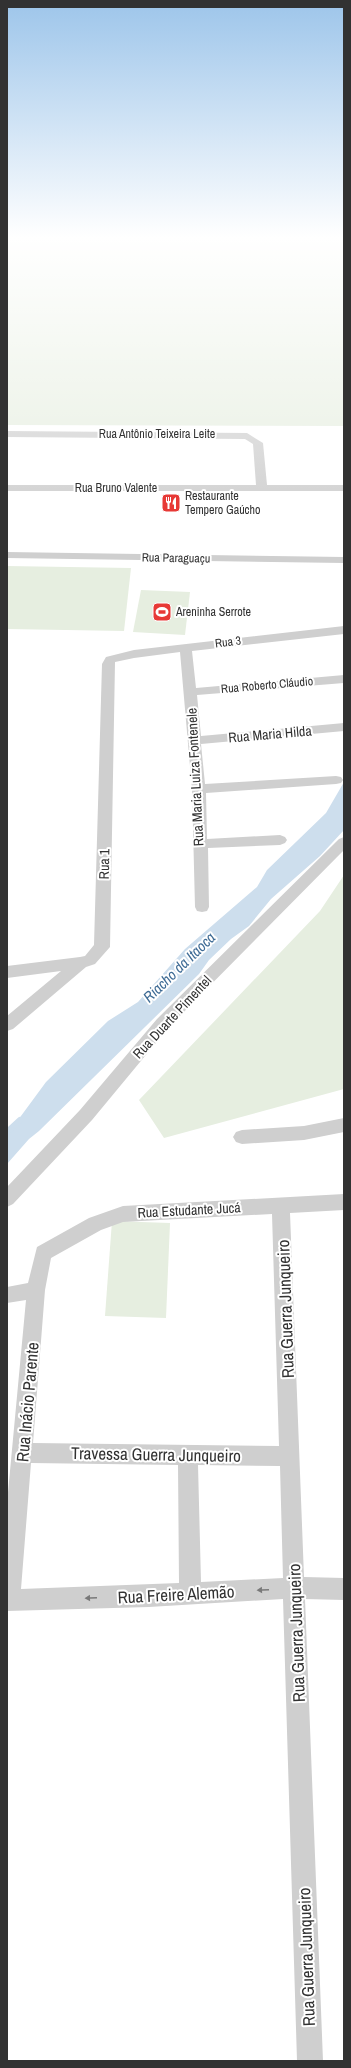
<svg xmlns="http://www.w3.org/2000/svg" width="351" height="2068" font-family="'Archivo Narrow',sans-serif">
	<style>
		.green { fill: #e6eee0 }
		.water { fill: #cddeed }
		.lines { fill: none; stroke-linecap: round; stroke-linejoin: round }
		.stream { stroke: #cddeed; stroke-width: 6 }
		.street { fill: #cfcfcf; fill-rule: evenodd }
		.oneway { fill: #797979 }
		.labels { text-anchor: middle; dominant-baseline: central; stroke-width: 4; stroke-linejoin: round; paint-order: stroke }
		.far-street-label { font-size: 12px; fill: #323232; stroke: #fff }
		.far-poi-label { font-size: 12px; fill: #323232; stroke: #fff; text-anchor: start }
		.street-label { font-size: 14px; fill: #323232; stroke: #fff }
		.water-label { font-size: 15px; font-style: italic; fill: #3e6b95; stroke: #fff }
		.near-street-label { font-size: 17px; fill: #323232; stroke: #fff }
	</style>
	<rect width="100%" height="100%" fill="#fff"/>
	<!-- green -->
	<g class="green">
		<polygon points="7,238 344,238 344,426 7,425"/>
		<polygon points="7,566 131,568 124,631 7,629"/>
		<polygon points="141,590 190,592 185,635 133,632"/>
		<polygon points="344,875 344,1089 164,1138 139,1100 320,911"/>
		<polygon points="112,1221 170,1223 166,1318 105,1316"/>
	</g>
	<!-- water -->
	<polygon class="water" points="344,782 344,830 320,856 271,899 249,926 231,939 209,960 199,974 39,1131 29,1139 7,1164 7,1135 46,1082 108,1021 138,1002 185,949 257,887 267,870 326,813"/>
	<g class="lines">
		<!-- stream -->
		<polyline class="stream" points="7,1132 20,1120"/>
		<!-- street -->
		<g class="street">
			<polygon points="7,431 247,433 263,443 267,485 344,485 344,491 7,491 7,485 256,485 253,444 245,439 7,437"/>
			<polygon points="7,552 344,557 344,563 7,558"/>
			<polygon points="344,626 344,634 192,651 196,688 344,675 344,683 197,695 201,736 344,723 344,731 201,744 205,784 336,776 341,777 343,780 341,783 336,784 206,793 207,839 280,835 285,837 287,840 285,843 280,845 208,848 209,907 207,911 202,912 197,911 195,907 192,789 180,652 134,658 115,662 110,947 95,964 86,967 13,1029 7,1031 7,1016 61,971 7,978 7,966 80,957 85,956 94,945 102,664 106,657 134,650"/>
			<polygon points="344,837 344,850 169,1027 92,1120 13,1204 7,1207 7,1187 80,1110 157,1019 339,839"/>
			<polygon points="344,1118 344,1132 304,1140 242,1144 236,1142 233,1137 236,1132 242,1130 304,1126"/>
			<path d="M344,1194V1210L290,1213L304,1577L344,1578V1600L305,1599L323,2061H297L283,1599L149,1607L7,1611V1503L26,1300L7,1303V1287L28,1283L37,1247L89,1218L123,1206ZM272,1214L279,1446L33,1443L45,1290L51,1258L101,1230L123,1222ZM31,1463L178,1465L179,1583L21,1589ZM198,1465L280,1466L283,1578L201,1582Z"/>
		</g>
	</g>
	<!-- one-way arrows -->
	<defs><path id="oneway-solid" d="M-6-.8H1V-3.2L6.5 0L1 3.2V.8H-6Z"/></defs>
	<g class="oneway">
		<use href="#oneway-solid" transform="translate(263 1590) rotate(177)"/>
		<use href="#oneway-solid" transform="translate(91 1598) rotate(178)"/>
	</g>
	<!-- sky -->
	<linearGradient id="sky" x2="0" y2="1"><stop stop-color="#9dc5ea"/><stop offset="0.45" stop-color="#fff"/><stop offset="1" stop-color="#fff" stop-opacity="0"/></linearGradient>
	<rect width="351" height="527" fill="url(#sky)"/>
	<!-- icons -->
	<defs>
		<symbol id="restaurant-square" viewBox="-11 -11 22 22"><rect x="-9" y="-9" width="18" height="18" rx="4" fill="#e73936" stroke="#fff"/><path d="M-5-6h1v4h1v-4h1v4h1v-4h1v5L-1.5 .5V6h-2V.5L-5-1ZM5-6V6H3V1.5H1.5Q1.5-4 5-6Z" fill="#fff"/></symbol>
		<symbol id="stadium-square" viewBox="-11 -11 22 22"><rect x="-9" y="-9" width="18" height="18" rx="4" fill="#e73936" stroke="#fff"/><path d="M0-5a6.5 5 0 1 0 0 10a6.5 5 0 1 0 0-10ZM-3.5-1.8h7v3.6h-7Z" fill="#fff"/></symbol>
	</defs>
	<g fill-rule="evenodd">
		<use href="#restaurant-square" x="160" y="492" width="22" height="22"/>
		<use href="#stadium-square" x="151" y="601" width="22" height="22"/>
	</g>
	<g class="labels">
		<!-- far-street labels -->
		<g class="far-street-label">
			<text x="157" y="434">Rua Antônio Teixeira Leite</text>
			<text x="116" y="488">Rua Bruno Valente</text>
			<text transform="translate(176 558) rotate(1)">Rua Paraguaçu</text>
			<text transform="translate(228 642) rotate(-7)">Rua 3</text>
			<text transform="translate(267 685) rotate(-5)">Rua Roberto Cláudio</text>
		</g>
		<!-- far-poi labels -->
		<g class="far-poi-label">
			<text x="185" y="496">Restaurante<tspan x="185" dy="14">Tempero Gaúcho</tspan></text>
			<text x="176" y="612">Areninha Serrote</text>
		</g>
		<!-- street labels -->
		<g class="street-label">
			<text transform="translate(270 734) rotate(-5)">Rua Maria Hilda</text>
			<text transform="translate(195 777) rotate(-93)">Rua Maria Luiza Fontenele</text>
			<text transform="translate(104 864) rotate(-89)">Rua 1</text>
			<text transform="translate(172 1017) rotate(-47)">Rua Duarte Pimentel</text>
			<text transform="translate(189 1210) rotate(-3)">Rua Estudante Jucá</text>
		</g>
		<!-- water labels -->
		<g class="water-label">
			<text transform="translate(179 967) rotate(-44)">Riacho da Itaoca</text>
		</g>
		<!-- near-street labels -->
		<g class="near-street-label">
			<text transform="translate(285 1309) rotate(-92)">Rua Guerra Junqueiro</text>
			<text transform="translate(27 1402) rotate(-85)">Rua Inácio Parente</text>
			<text transform="translate(156 1454) rotate(1)">Travessa Guerra Junqueiro</text>
			<text transform="translate(176 1594) rotate(-3)">Rua Freire Alemão</text>
			<text transform="translate(296 1633) rotate(-92)">Rua Guerra Junqueiro</text>
			<text transform="translate(306 1957) rotate(-92)">Rua Guerra Junqueiro</text>
		</g>
	</g>
	<!-- border -->
	<rect width="351" height="2068" fill="none" stroke="#323232" stroke-width="16"/>
</svg>
